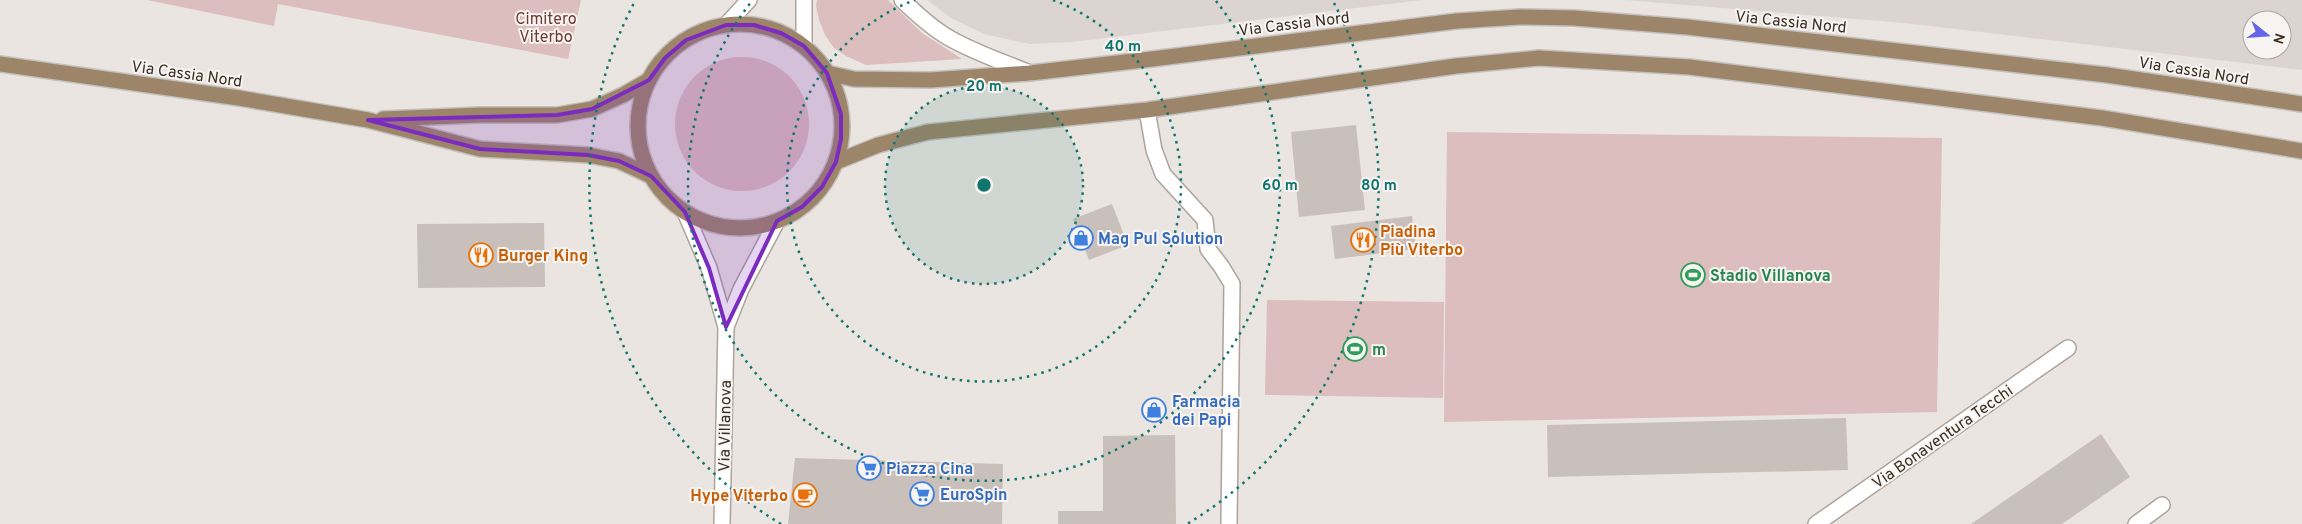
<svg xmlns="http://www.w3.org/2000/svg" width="2302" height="524" font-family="Overpass,sans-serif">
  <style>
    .built { fill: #dbd4d0; fill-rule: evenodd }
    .green { fill: #dbbebd }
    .building { fill: #c9c0bb }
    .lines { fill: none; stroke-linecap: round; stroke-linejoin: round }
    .minor-casing { stroke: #aca39d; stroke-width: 18 }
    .primary-casing { stroke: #c4c1bd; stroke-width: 18 }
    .minor { stroke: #fff; stroke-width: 15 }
    .primary { stroke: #9d856a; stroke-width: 15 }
    .marked { fill: #7b2cbf; fill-opacity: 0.2; stroke: #7b2cbf; stroke-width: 4; stroke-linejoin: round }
    .ring { fill: none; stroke: #0f766e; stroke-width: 2.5; stroke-dasharray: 2.5 5 }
    .labels { text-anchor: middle; stroke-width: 4; stroke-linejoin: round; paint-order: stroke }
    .park-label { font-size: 16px; fill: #6f3b31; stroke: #f8f4f2 }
    .street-label { font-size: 16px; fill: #3b2f23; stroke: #f8f4f2 }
    .food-label { font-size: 16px; font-weight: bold; fill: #c56008; stroke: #f8f4f2; text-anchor: start }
    .shop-label { font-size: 16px; font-weight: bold; fill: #366cbe; stroke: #f8f4f2; text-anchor: start }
    .leisure-label { font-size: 16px; font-weight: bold; fill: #27864d; stroke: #f8f4f2; text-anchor: start }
    .centre { fill: #0f766e; stroke: #f8f4f2; stroke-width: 2.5 }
    .ring-label { font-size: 15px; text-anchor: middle; font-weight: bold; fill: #0f766e; stroke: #f8f4f2; stroke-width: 4; stroke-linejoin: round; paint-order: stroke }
  </style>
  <rect width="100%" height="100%" fill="#ebe5e2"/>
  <g class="built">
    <path d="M927,0H1423L1072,42L1030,44L984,34L951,18Z"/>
    <path d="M1625,0H2302V70L1904,23ZM2252,20H2282V50H2252Z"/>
  </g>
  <g class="green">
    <path d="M147,0H581L568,59L278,4L274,26Z"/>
    <path d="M817,0H888L922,33L962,59L866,65L846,56L834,48L825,35L819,20L816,6Z"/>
    <circle cx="742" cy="124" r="67"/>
    <path d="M1447,132L1942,138L1937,412L1444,422Z"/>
    <path d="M1267,300L1444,302L1443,398L1265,395Z"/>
  </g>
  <g class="building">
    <path d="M1356,125L1365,210L1299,217L1291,132Z"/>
    <path d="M1112,204L1128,245L1089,260L1073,219Z"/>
    <path d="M1412,216L1416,249L1335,259L1331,226Z"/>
    <path d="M544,223L545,287L418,288L417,224Z"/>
    <path d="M1846,418L1848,470L1548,477L1547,425Z"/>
    <path d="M2101,434L2130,477L2062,524H1971Z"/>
    <path d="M1175,435L1176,524H1058V511H1103V436Z"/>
    <path d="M795,458L1003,464L1002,524H788Z"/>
  </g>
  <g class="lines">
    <g class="minor-casing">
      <g id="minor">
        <path d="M804,0V46"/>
        <path d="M902,0C917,14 933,29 951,39C976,53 1003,62 1030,73"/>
        <path d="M726,25L749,0"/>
        <path d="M1147,110L1154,150L1163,174L1205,220L1208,249L1221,266L1232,284L1229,524"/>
        <path d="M685,212L709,268L726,327L722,524"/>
        <path d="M726,327L741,289L777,221"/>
        <path d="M1816,524L2068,348"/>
        <path d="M2136,524L2162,505"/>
      </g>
    </g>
    <g class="primary-casing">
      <g id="primary">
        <circle cx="740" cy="126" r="102"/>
        <path d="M0,64L239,98L368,120L480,149L588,155L619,161L651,176"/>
        <path d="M827,73L854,79L931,80L1030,73L1152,59L1457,21L1520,17L1574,18L1687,27L2107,75L2302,104"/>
        <path d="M383,119L480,115H557L592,109L623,95L649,80"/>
        <path d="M836,162L878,145L928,132L1147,110L1456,66L1539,58L1689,67L2102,118L2302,151"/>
      </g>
    </g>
    <use href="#minor" class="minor"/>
    <use href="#primary" class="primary"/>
  </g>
  <path class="marked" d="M726,25H754L781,33L804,46L827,73L841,114V139L836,162L822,187L802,207L777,221L726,327L709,268L685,212L651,176L619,161L588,155L480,149L368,120L557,115L592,109L649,80L665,58L686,40Z"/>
  <circle cx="984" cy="185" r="99" fill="#0f766e" fill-opacity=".12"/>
  <g class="ring">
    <circle cx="984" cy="185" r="99"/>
    <path d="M1053 0A197 197 0 1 1 915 0"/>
    <path d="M1216 1A296 296 0 1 1 752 1"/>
    <path d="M781 524A395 395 0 0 1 634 3M1334 3A395 395 0 0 1 1187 524"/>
  </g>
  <defs>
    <g id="shop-ring" transform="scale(1.25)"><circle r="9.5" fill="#f8f4f2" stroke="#3f7fe0" stroke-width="1.5"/><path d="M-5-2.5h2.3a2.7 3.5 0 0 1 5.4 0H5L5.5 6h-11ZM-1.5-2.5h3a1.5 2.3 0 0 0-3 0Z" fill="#3f7fe0"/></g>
    <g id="restaurant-ring" transform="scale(1.25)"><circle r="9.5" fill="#f8f4f2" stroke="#e8710a" stroke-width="1.5"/><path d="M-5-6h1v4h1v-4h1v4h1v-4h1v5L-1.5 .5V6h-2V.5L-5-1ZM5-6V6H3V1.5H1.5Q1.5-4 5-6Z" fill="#e8710a"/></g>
    <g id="stadium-ring" transform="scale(1.25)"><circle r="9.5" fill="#f8f4f2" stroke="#2e9e5b" stroke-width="1.5"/><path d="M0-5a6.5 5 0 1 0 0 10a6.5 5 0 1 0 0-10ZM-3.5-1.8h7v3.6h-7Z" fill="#2e9e5b"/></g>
    <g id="supermarket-ring" transform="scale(1.25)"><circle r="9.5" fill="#f8f4f2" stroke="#3f7fe0" stroke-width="1.5"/><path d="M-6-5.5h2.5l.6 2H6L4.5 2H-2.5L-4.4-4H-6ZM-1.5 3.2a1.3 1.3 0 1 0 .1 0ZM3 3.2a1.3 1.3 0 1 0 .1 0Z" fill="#3f7fe0"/></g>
    <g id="cafe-ring" transform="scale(1.25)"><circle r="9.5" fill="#f8f4f2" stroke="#e8710a" stroke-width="1.5"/><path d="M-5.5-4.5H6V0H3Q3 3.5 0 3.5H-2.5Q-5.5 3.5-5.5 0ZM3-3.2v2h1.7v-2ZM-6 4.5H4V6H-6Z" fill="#e8710a"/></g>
  </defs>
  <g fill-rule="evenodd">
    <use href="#shop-ring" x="1081" y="238"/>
    <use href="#restaurant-ring" x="1363" y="240"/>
    <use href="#restaurant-ring" x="481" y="255"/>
    <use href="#stadium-ring" x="1693" y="275"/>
    <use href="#stadium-ring" x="1355" y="349"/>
    <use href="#shop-ring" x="1154" y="410"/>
    <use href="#supermarket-ring" x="869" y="468"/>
    <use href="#supermarket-ring" x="922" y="494"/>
    <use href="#cafe-ring" x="805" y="495"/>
  </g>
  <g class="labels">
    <g class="park-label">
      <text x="546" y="24">Cimitero<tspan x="546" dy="18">Viterbo</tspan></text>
    </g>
    <g class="street-label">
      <text transform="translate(1791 21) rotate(6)" y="6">Via Cassia Nord</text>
      <text transform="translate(1294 23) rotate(-7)" y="6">Via Cassia Nord</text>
      <text transform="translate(2194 70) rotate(9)" y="6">Via Cassia Nord</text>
      <text transform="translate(187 73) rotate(8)" y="6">Via Cassia Nord</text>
      <text transform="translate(724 426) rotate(-89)" y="6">Via Villanova</text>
      <text transform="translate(1942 436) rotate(-35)" y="6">Via Bonaventura Tecchi</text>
    </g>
    <g class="food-label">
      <text x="1380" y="237">Piadina<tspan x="1380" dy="18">Più Viterbo</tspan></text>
      <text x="498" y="261">Burger King</text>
      <text x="788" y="501" text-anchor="end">Hype Viterbo</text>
    </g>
    <g class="shop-label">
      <text x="1098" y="244">Mag Pul Solution</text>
      <text x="1172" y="407">Farmacia<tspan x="1172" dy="18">dei Papi</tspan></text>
      <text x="886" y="474">Piazza Cina</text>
      <text x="940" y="500">EuroSpin</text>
    </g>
    <g class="leisure-label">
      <text x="1710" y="281">Stadio Villanova</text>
      <text x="1372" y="355">m</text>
    </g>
  </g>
  <circle cx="984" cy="185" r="8" class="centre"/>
  <g class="ring-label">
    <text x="1123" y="51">40 m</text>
    <text x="984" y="91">20 m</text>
    <text x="1280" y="190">60 m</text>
    <text x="1379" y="190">80 m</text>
  </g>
  <g transform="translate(2267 35) rotate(107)"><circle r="24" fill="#f8f4f2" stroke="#aca59f"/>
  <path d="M0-4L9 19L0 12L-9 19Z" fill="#6664e8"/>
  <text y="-8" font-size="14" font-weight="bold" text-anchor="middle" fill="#3b2f23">N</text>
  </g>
</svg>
